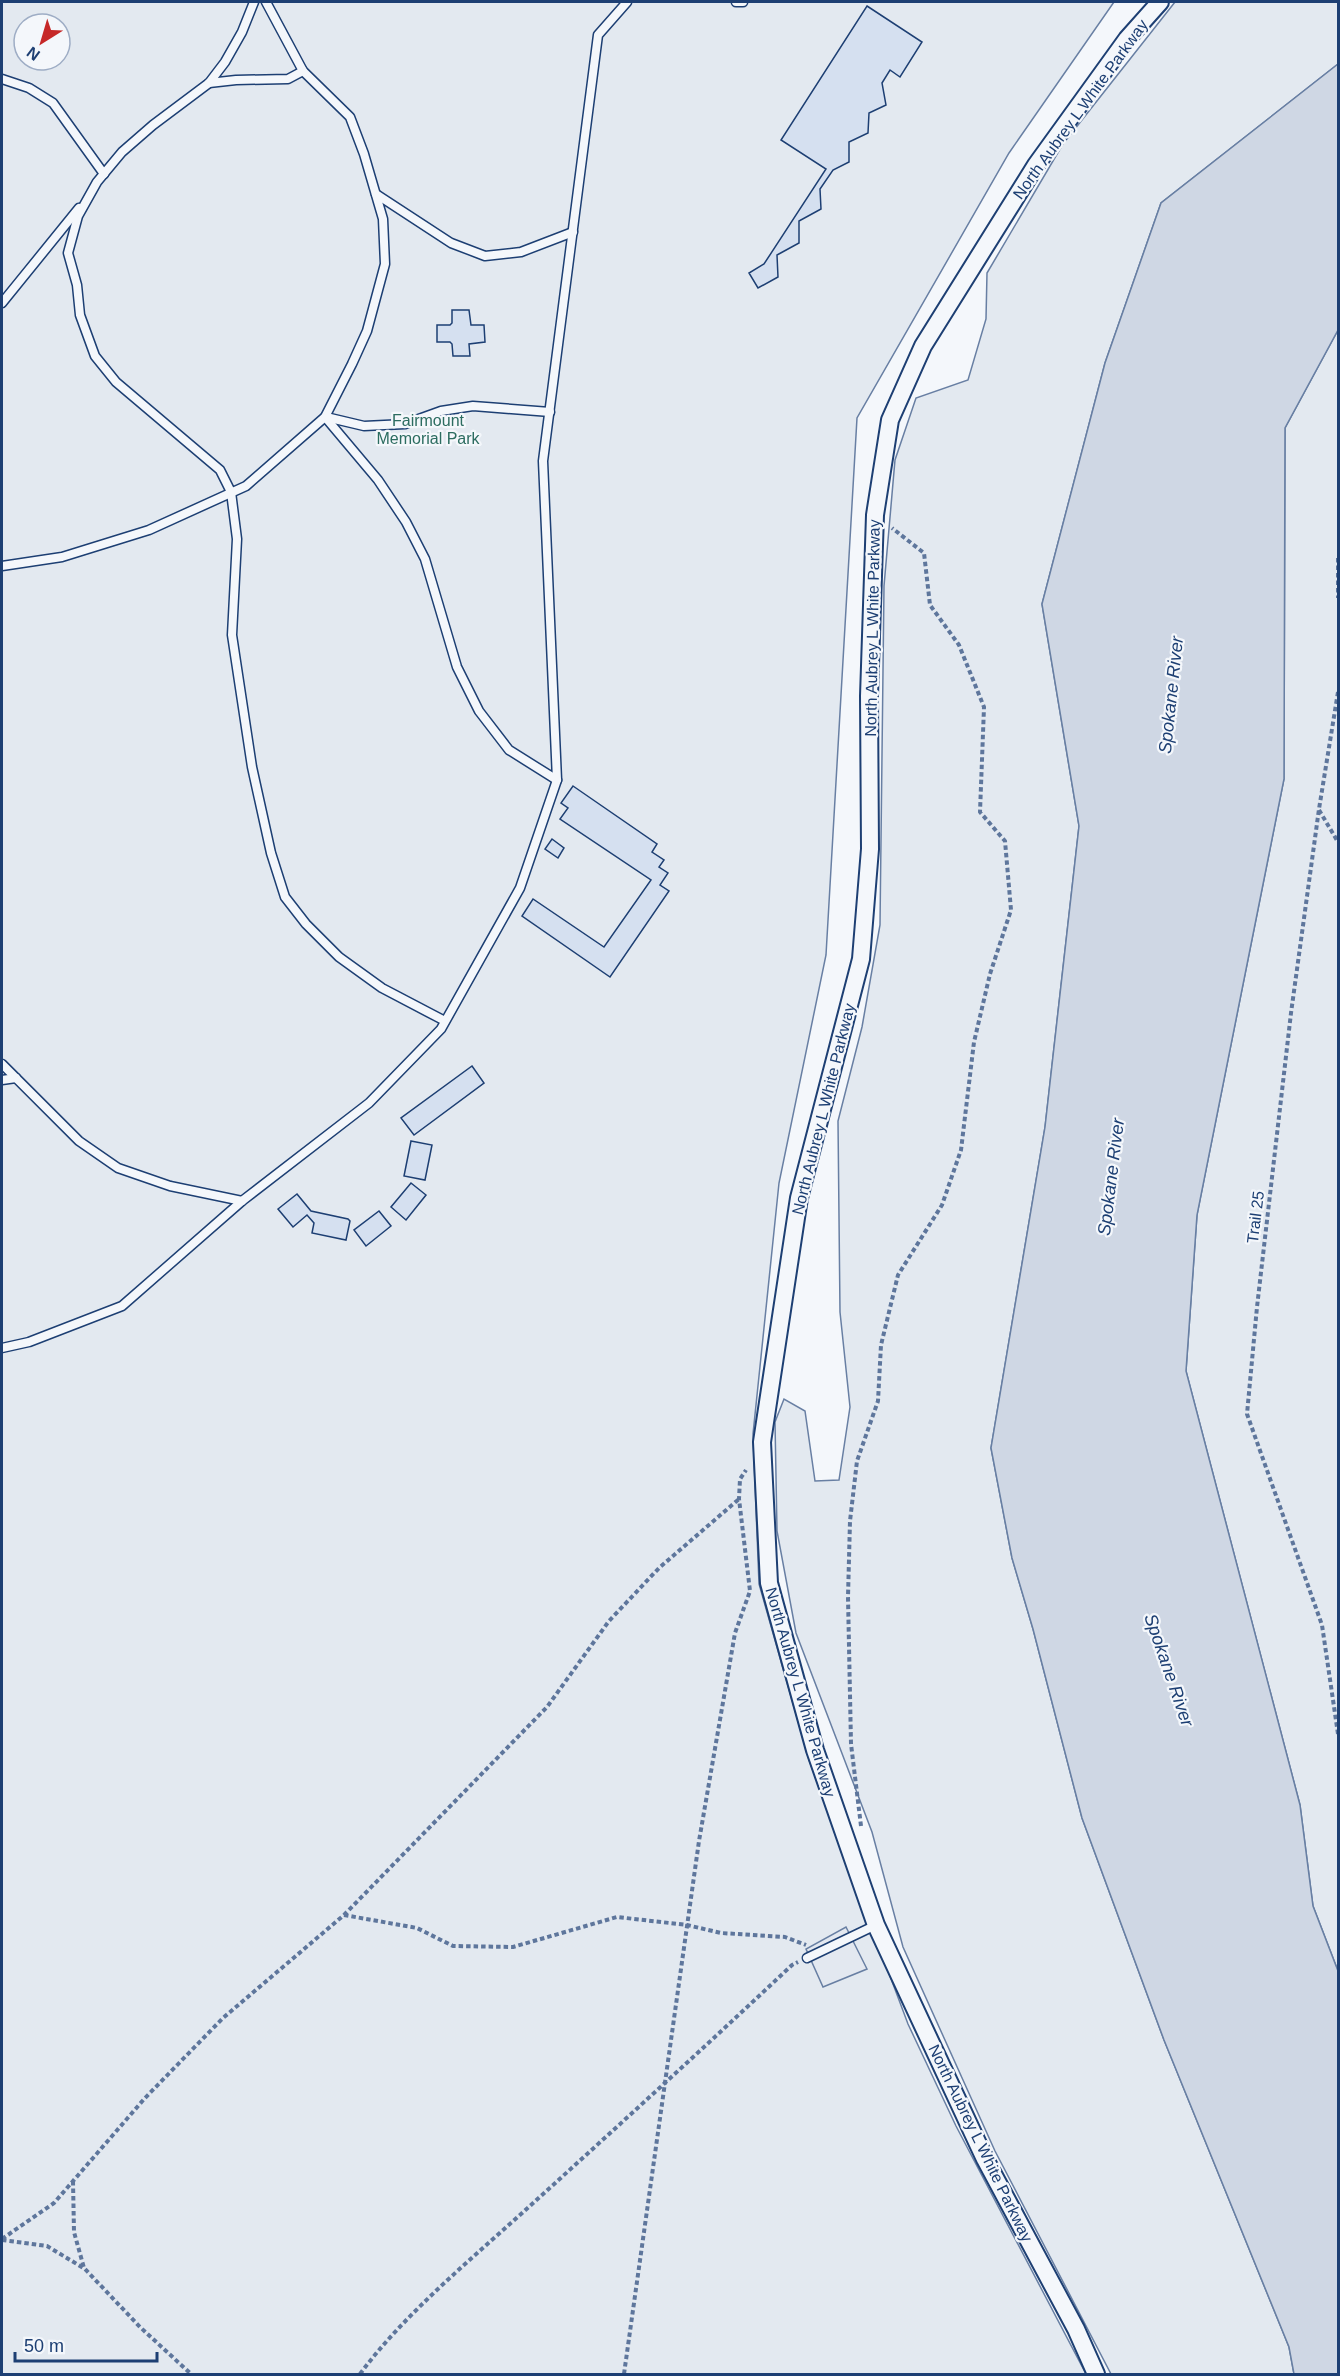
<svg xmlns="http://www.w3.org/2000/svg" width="1340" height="2376" font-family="Arial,sans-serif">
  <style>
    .green { fill: #e3e9f0; stroke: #687fa3; stroke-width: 1.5; fill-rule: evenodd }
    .parking { fill: #e3e8f0; stroke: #687fa3; stroke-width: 1.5 }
    .water { fill: #cfd7e4; stroke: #687fa3; stroke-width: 1.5 }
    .building { fill: #d5e0f0; stroke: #1d3f73; stroke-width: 1.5 }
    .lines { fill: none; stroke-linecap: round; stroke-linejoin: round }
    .service-casing { stroke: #1d3f73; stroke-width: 11 }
    .minor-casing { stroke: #1d3f73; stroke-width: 20 }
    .path { stroke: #5e769c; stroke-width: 4; stroke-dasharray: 4.5 3; stroke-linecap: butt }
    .service { stroke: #f4f7fb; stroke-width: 8 }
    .minor { stroke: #f4f7fb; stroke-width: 16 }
    .labels { text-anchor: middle; stroke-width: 4.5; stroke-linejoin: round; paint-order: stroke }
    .street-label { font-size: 16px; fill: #1d3f73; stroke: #f4f7fb }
    .park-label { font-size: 16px; fill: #2c6c60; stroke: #f4f7fb }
    .water-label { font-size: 18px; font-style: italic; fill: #1d3f73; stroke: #f4f7fb }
  </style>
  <rect width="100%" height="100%" fill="#f4f7fb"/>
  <g class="green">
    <path d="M2,2H1114L1009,153L857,418L826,955L779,1183L753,1434L759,1584L809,1760L908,2024L956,2126L1086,2374H2ZM24,24H60V60H24Z"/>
    <path d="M1175,2H1338V64L1161,203L1105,363L1042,604L1079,826L1045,1127L991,1448L1012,1558L1033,1629L1082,1818L1164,2040L1289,2347L1294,2374H1111L995,2151L903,1947L872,1832L796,1633L777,1531L775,1422L784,1399L805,1411L815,1481L839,1480L850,1407L840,1312L838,1121L862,1027L880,925L884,586L895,460L916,398L968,380L986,319L987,273L1063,144Z"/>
    <path d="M1338,330V1971L1313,1906L1300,1805L1186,1371L1197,1215L1284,779L1285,428Z"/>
  </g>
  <path class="parking" d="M846,1927L867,1969L823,1987L806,1949Z"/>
  <path class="water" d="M1338,64V330L1285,428L1284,779L1197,1215L1186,1371L1300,1805L1313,1906L1338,1971V2374H1294L1289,2347L1164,2040L1082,1818L1033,1629L1012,1558L991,1448L1045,1127L1079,826L1042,604L1105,363L1161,203Z"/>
  <g class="building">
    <path d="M867,6L922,42L900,77L890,70L882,83L886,105L869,113L868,133L849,142V162L833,170L820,189L821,209L799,221V243L777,255L778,277L758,288L749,273L764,264L826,169L781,140Z"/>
    <path d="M452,310H469L471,325H484L485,342L469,344L470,356H453L452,344L450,342H437V325H450L452,323Z"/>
    <path d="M573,786L657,844L652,852L664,860L659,867L668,873L660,885L669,891L610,977L522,916L533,899L604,947L651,880L560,819L568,808L561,803Z"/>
    <path d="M552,839L564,848L558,858L545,849Z"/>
    <path d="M472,1066L484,1083L414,1135L401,1118Z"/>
    <path d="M411,1141L432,1145L425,1180L404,1176Z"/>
    <path d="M411,1183L426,1195L406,1220L391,1207Z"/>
    <path d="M297,1194L311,1211L348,1219L350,1221L346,1240L312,1233L314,1223L307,1215L293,1227L278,1209Z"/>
    <path d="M379,1211L391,1226L366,1246L354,1230Z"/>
  </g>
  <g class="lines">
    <g class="service-casing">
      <g id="service">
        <path d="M254,2L242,32L225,62L209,83L153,125L122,152L97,182L78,216L68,253L77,285L80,315L95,356L116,382L220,470L231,492L237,539L232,635L252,767L271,853L285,897L306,924L339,957L382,988L445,1021"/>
        <path d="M736,2H743"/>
        <path d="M2,79L29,88L53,103L104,174"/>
        <path d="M209,83L236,80L288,79L303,71"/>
        <path d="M376,194L451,243L485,256L521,252L573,232"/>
        <path d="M2,303L79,208"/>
        <path d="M325,417L378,480L406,522L425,559L457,667L479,711L509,750L557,780"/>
        <path d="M326,417L364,426L405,424L441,411L473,406L550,412"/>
        <path d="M2,566L62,557L149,530L246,486L325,417L352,364L367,331L385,264L383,219L364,154L350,117L303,71L266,2"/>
        <path d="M2,1064L79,1141L118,1168L170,1186L242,1201"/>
        <path d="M2,1080L16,1078"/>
        <path d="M2,1348L29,1342L122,1306L242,1201L369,1103L441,1029L520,888L557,780L543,461L598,35L627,2"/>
        <path d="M807,1958L876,1925"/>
      </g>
    </g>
    <g class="minor-casing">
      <path id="minor" d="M1096,2374L1076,2329L985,2159L876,1925L815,1750L769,1583L762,1442L799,1198L861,959L870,849L869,696L875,515L890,420L923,346L1036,165L1127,39L1160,2"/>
    </g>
    <g class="path">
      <path d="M1338,558V598"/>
      <path d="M1338,692L1319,809L1291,1013L1257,1307L1247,1414L1322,1625L1338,1734"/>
      <path d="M1319,810L1338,842"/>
      <path d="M861,1826L851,1744L848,1597L850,1521L857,1461L878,1401L881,1345L898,1275L942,1205L961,1150L974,1042L990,974L1011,910L1005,841L980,812L984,707L959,645L930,605L924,553L892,528"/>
      <path d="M344,1915L417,1928L453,1946L513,1947L617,1917L687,1925L721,1933L785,1937L806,1945"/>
      <path d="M73,2181L74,2232L84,2268"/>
      <path d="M2,2239L54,2203L145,2098L223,2018L344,1915L547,1707L609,1621L659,1568L739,1499"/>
      <path d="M2,2240L47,2246L85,2269L140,2327L191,2374"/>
      <path d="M360,2374C405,2313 474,2257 531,2205C618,2126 706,2046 792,1965L798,1962"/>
      <path d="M624,2374L699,1841L735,1633L750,1591L739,1499L740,1479L746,1470"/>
    </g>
    <use href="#service" class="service"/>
    <use href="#minor" class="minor"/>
  </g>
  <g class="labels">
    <g class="street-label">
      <text transform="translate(1080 109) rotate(-54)" y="6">North Aubrey L White Parkway</text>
      <text transform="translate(872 628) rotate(-89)" y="6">North Aubrey L White Parkway</text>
      <text transform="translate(823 1109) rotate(-76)" y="6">North Aubrey L White Parkway</text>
      <text transform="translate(1255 1217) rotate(-83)" y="6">Trail 25</text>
      <text transform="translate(801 1692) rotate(74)" y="6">North Aubrey L White Parkway</text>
      <text transform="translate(981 2143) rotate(64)" y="6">North Aubrey L White Parkway</text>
    </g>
    <g class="park-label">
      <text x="428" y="426">Fairmount<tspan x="428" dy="18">Memorial Park</tspan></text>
    </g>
    <g class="water-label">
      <text transform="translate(1171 695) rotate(-84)" y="6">Spokane River</text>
      <text transform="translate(1111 1177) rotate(-83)" y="6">Spokane River</text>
      <text transform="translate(1169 1670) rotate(71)" y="6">Spokane River</text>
    </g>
  </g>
  <rect width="1340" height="2376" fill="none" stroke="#1d3f73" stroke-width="6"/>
  <g transform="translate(42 42) rotate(217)"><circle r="28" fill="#f4f7fb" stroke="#9eadc5" stroke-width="1.5"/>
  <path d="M0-4.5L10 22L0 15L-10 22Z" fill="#c62828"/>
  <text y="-9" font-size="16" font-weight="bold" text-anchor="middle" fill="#1d3f73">N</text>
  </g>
  <path d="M15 2352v9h142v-9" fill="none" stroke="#1d3f73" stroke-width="3"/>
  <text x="24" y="2352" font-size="18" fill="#1d3f73" stroke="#f4f7fb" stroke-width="4.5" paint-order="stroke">50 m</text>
</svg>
